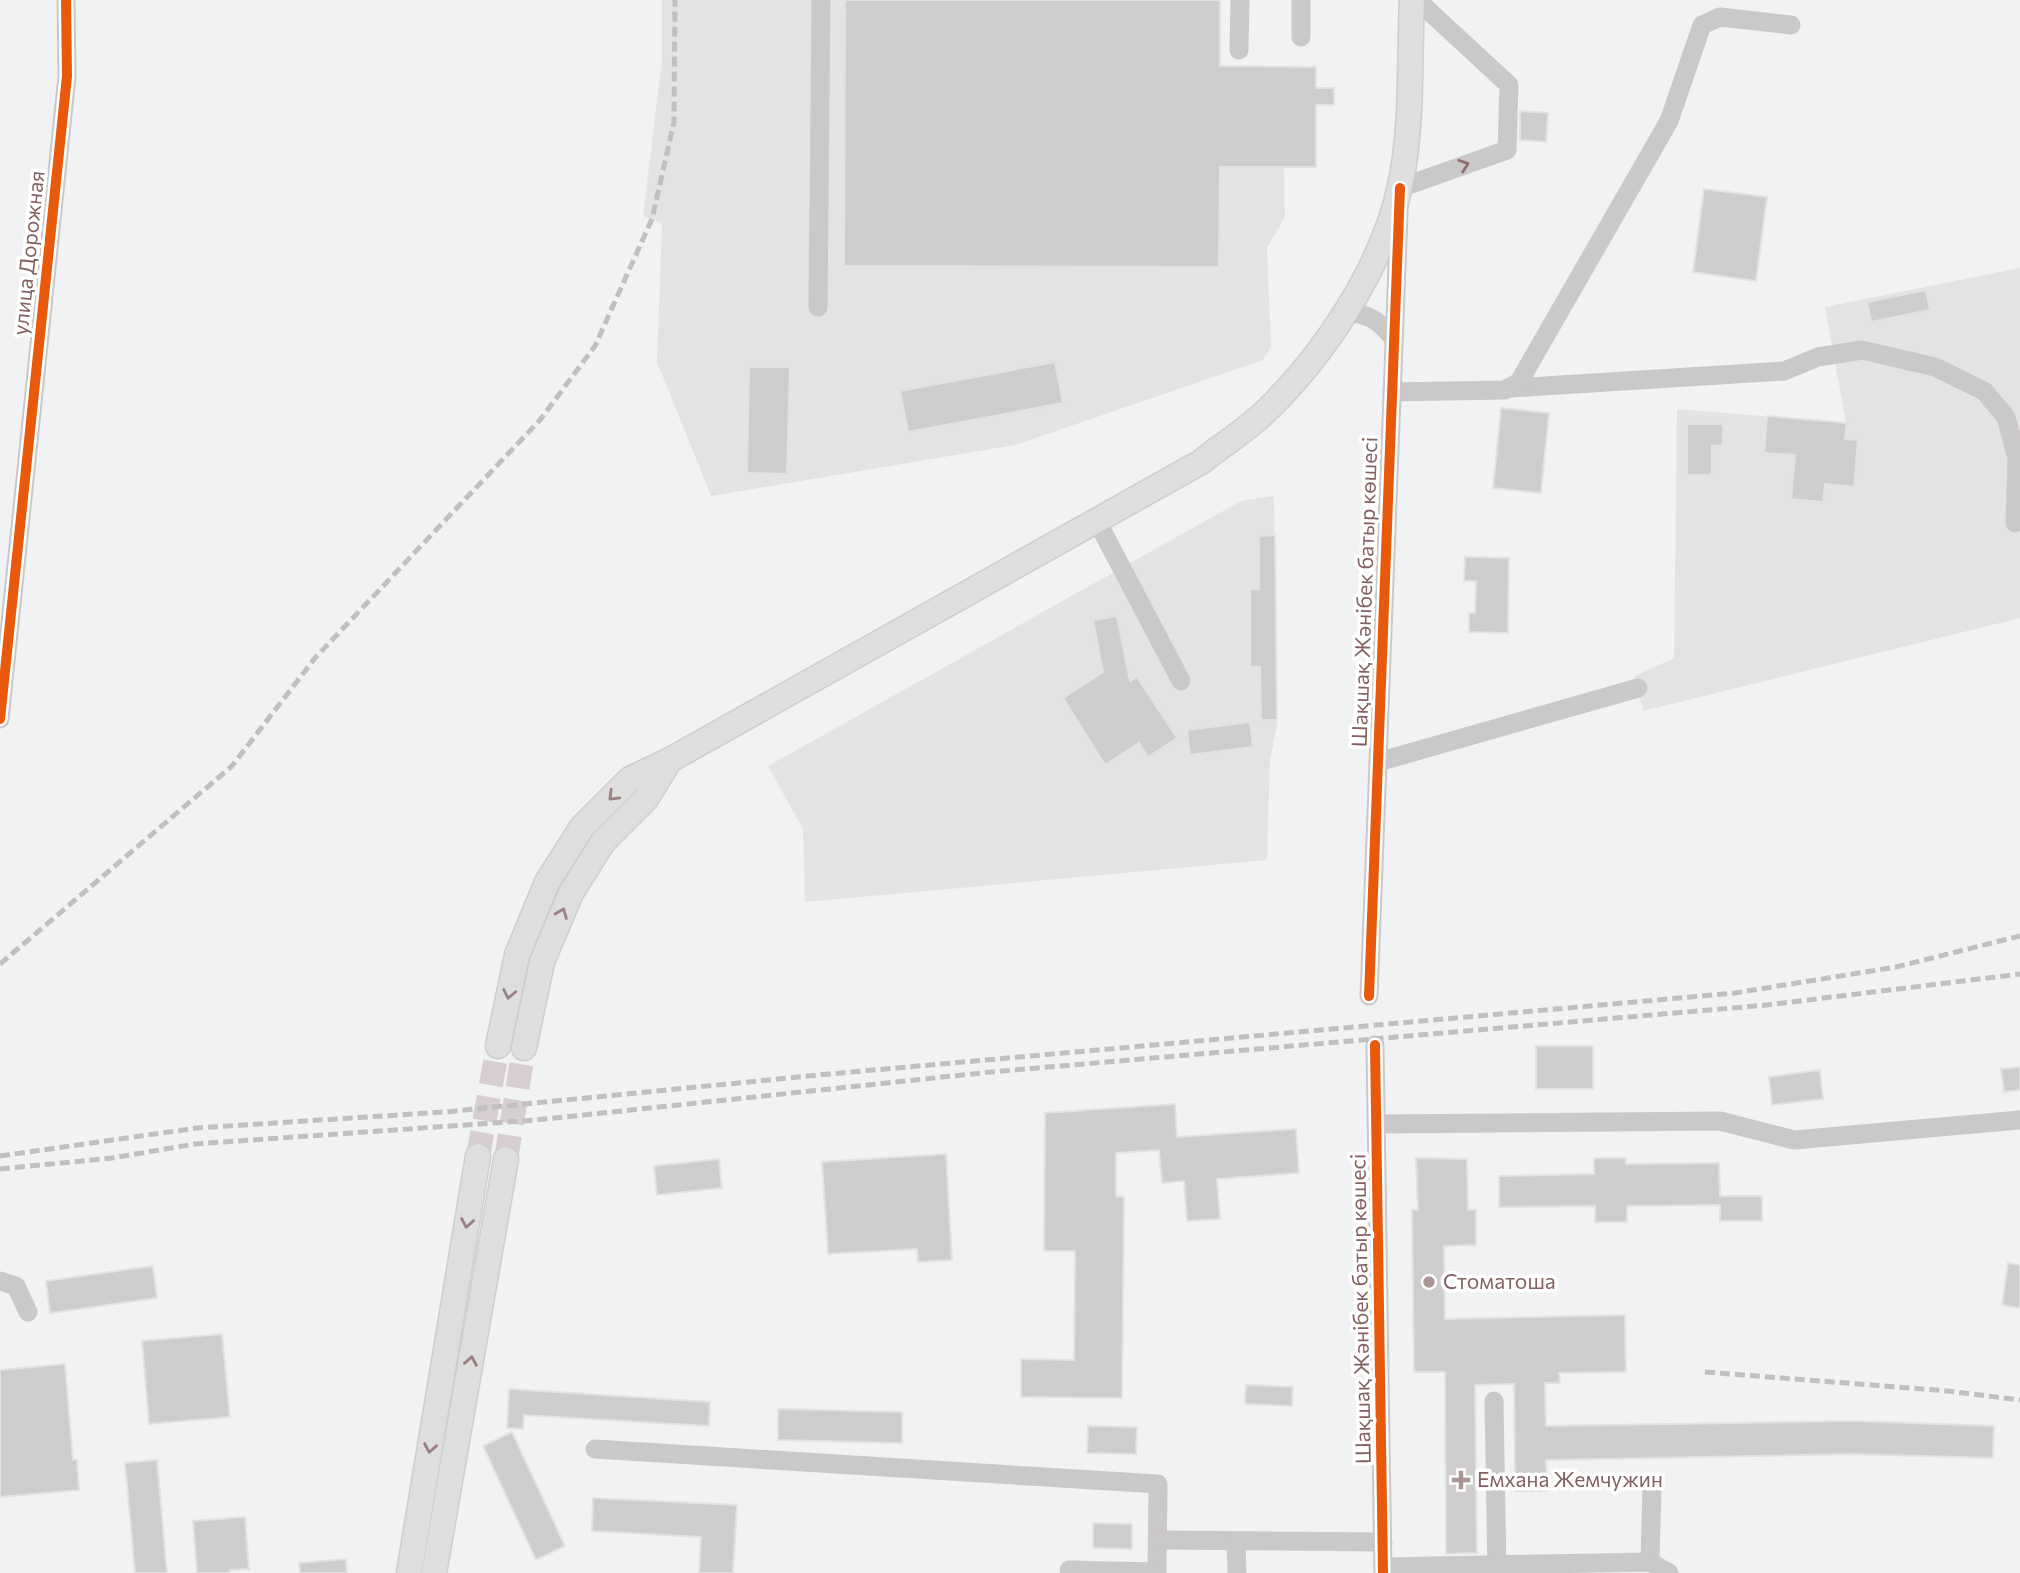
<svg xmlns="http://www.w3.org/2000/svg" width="2020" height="1573" font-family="Commissioner,sans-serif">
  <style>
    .built { fill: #e4e2e4 }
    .building { fill: #ceccce; stroke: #e1e2e3; stroke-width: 2 }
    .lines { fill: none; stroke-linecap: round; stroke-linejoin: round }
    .major-tunnel { stroke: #d6ced0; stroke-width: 24; stroke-dasharray: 24 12; stroke-linecap: butt }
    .major-casing { stroke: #cfcecf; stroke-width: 27 }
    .minor { stroke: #cbc8c9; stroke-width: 19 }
    .major { stroke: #dedede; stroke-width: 24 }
    .rail { stroke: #c1bfbf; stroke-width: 5; stroke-dasharray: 10 5; stroke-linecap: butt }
    .cycleway-casing { stroke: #fff; stroke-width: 15 }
    .cycleway { stroke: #e8590c; stroke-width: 10 }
    .oneway { stroke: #8e7071 }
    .oneway2 { stroke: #9a8081 }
    .poi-dot { fill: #aa9495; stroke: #fff; stroke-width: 2.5 }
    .labels { text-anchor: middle; stroke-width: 7; stroke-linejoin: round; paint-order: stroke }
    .street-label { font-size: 21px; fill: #836162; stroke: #fff }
    .poi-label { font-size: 21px; fill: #836162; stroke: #fff; text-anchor: start }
  </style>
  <rect width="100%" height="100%" fill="#f1f2f4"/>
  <g class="built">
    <path d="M662,0H1220V66L1316,67V88H1334V105H1316V167H1284L1285,217L1267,248L1271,347L1263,360L1015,445L711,496L657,362L662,223L643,216L662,60Z"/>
    <path d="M2020,268V618L1643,711L1635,676L1674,658L1677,409L1846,423L1825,307Z"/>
    <path d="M1274,496L1277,725L1270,760L1267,860L805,902L803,829L768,766L1241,501Z"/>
  </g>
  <g class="building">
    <path d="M845,0H1220V66L1316,67V88H1334V105H1316V167H1220L1219,267L844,266Z"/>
    <path d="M1520,111L1548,113L1546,142L1520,140Z"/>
    <path d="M1704,189L1767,197L1756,281L1693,272Z"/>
    <path d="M1926,290L1930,310L1871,322L1867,302Z"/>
    <path d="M1055,362L1063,403L908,432L900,391Z"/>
    <path d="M749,367H790L787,474L747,473Z"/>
    <path d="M1501,408L1549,413L1541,493L1493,488Z"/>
    <path d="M1767,416L1847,423L1845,439L1858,440L1854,487L1825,484L1823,502L1791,499L1795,455L1764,453Z"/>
    <path d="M1687,424H1723V445L1712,446V475H1687Z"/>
    <path d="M1275,535L1277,720H1261L1260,667H1250V589H1259V536Z"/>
    <path d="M1465,557L1509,558L1508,633L1469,632V613H1475L1476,581H1464Z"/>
    <path d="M1117,616L1130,681L1137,677L1177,738L1148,757L1139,743L1105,765L1063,698L1103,672L1093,620Z"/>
    <path d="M1250,722L1253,747L1190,755L1187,730Z"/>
    <rect x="1536" y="1046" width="57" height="43"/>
    <path d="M2020,1067V1090L2004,1092L2001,1069Z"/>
    <path d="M1820,1070L1823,1099L1772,1105L1769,1077Z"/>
    <path d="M1175,1104L1177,1137L1296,1129L1299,1173L1217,1179L1220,1219L1187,1221L1184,1181L1162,1183L1159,1150L1116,1153V1196L1124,1197L1122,1398L1021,1397V1359L1074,1360L1075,1251H1044L1045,1113Z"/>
    <path d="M946,1154L952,1260L918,1262L917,1249L828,1254L822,1162Z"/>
    <path d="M1416,1158L1467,1159L1468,1210H1476V1245L1444,1246L1445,1319L1625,1315L1626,1372L1559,1373L1560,1383H1545L1546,1426L1852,1421L1994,1426L1993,1458L1853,1454L1546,1460L1547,1491H1515L1514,1384L1475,1385L1477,1553L1446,1554L1445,1372H1414L1412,1210H1418Z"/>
    <path d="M1594,1158H1626V1164L1719,1163L1720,1196H1762V1221H1720V1205L1627,1206V1222H1595V1206L1499,1207V1176L1594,1174Z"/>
    <path d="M719,1159L722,1188L657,1195L654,1166Z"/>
    <path d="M2008,1263L2020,1265V1308L2002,1305Z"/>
    <path d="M153,1266L157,1298L50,1313L46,1281Z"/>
    <path d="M222,1334L230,1417L149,1424L142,1341Z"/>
    <path d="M65,1364L73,1460H77L79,1490L0,1497V1370Z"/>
    <path d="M1246,1385L1293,1387L1292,1406L1245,1404Z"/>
    <path d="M509,1389L710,1402L709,1426L524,1415L523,1429L507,1428Z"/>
    <path d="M778,1409L902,1412V1443L778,1440Z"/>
    <path d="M1088,1426L1137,1427L1136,1454L1087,1453Z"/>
    <path d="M512,1432L565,1546L536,1560L483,1446Z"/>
    <path d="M157,1460L167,1573H135L125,1463Z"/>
    <path d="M593,1498L737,1505L733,1573H699L701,1537L592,1531Z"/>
    <path d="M245,1517L249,1569L230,1570V1573H197L193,1521Z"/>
    <path d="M1093,1523L1132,1524V1549L1093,1548Z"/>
    <path d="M346,1559L347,1573H300L299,1563Z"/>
  </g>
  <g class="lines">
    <g class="major-tunnel">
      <path d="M478,1156L498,1046"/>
      <path d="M506,1159L524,1048"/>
    </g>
    <g class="major-casing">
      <g id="major">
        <path d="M498,1046L517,955L547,882L582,827L630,779L670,760L1201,462C1222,445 1245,431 1264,413C1323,357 1383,267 1400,186C1413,126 1409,61 1412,0"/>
        <path d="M524,1048L542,962L571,893L603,842L646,799L670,760"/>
        <path d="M409,1573L478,1156"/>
        <path d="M434,1573L506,1159"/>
      </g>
    </g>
    <g class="minor">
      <path d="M1301,37V0"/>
      <path d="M1239,50L1240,0"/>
      <path d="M818,307L821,0"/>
      <path d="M1344,313C1368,312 1379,321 1394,339"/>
      <path d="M1511,388L1784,371L1818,357L1862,350L1935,367L1984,391L2006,417L2017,458L2015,523"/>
      <path d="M1392,392L1505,390L1519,382L1669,121L1702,25L1720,17L1791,25"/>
      <path d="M1097,521L1181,681"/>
      <path d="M0,719L67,76L66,0"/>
      <path d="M1378,762L1638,688"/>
      <path d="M1369,996L1400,188L1507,150L1509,85L1417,0"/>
      <path d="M1375,1045L1383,1573"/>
      <path d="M1378,1124L1720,1121L1794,1140L2020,1120"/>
      <path d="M0,1281L16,1286L28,1312"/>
      <path d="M1494,1401L1497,1573"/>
      <path d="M595,1449L1158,1484L1157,1573"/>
      <path d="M1158,1540L1383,1542"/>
      <path d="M1236,1541L1237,1573"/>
      <path d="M1650,1562L1652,1486"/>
      <path d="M1383,1567L1650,1562L1669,1573"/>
      <path d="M1069,1570L1157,1572"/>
    </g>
    <use href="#major" class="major"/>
    <g class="rail">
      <path d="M0,964L232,766L315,658L540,420L595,346L652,219L674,122L675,0"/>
      <path d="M0,1156L197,1128L444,1112L829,1074L1735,993L1896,967L2020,936"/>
      <path d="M0,1169L112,1158L195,1144L536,1120L991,1072L1767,1005L2020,974"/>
      <path d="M1705,1372L1948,1391L2020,1400"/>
    </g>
    <g class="cycleway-casing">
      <g id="cycleway">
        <path d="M0,719L67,76L66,0"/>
        <path d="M1369,996L1400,188"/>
        <path d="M1375,1045L1383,1573"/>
      </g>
    </g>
    <use href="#cycleway" class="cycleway"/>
  </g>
  <defs><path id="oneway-chevron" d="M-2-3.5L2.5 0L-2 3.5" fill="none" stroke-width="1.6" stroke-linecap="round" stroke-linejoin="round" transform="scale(1.75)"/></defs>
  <use class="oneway" href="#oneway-chevron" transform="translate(1464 165) rotate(-19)"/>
  <g class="oneway2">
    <use href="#oneway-chevron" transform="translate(613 796) rotate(135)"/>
    <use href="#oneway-chevron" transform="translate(562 913) rotate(-68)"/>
    <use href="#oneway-chevron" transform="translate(509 994) rotate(101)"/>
    <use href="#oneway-chevron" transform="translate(467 1223) rotate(100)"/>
    <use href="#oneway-chevron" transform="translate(471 1361) rotate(-80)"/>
    <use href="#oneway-chevron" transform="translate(430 1448) rotate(100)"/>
  </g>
  <g class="poi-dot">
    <circle cx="1429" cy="1282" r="7"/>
    <path d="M1457.5 1469.5h7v7h7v7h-7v7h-7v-7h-7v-7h7z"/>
  </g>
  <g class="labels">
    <g class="street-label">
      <text transform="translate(29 253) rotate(-84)" y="7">улица Дорожная</text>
      <text transform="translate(1365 592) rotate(-88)" y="7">Шақшақ Жәнібек батыр көшесі</text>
      <text transform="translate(1361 1309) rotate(-91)" y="7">Шақшақ Жәнібек батыр көшесі</text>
    </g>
    <g class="poi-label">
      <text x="1443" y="1289">Стоматоша</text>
      <text x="1477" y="1487">Емхана Жемчужин</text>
    </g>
  </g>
</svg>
